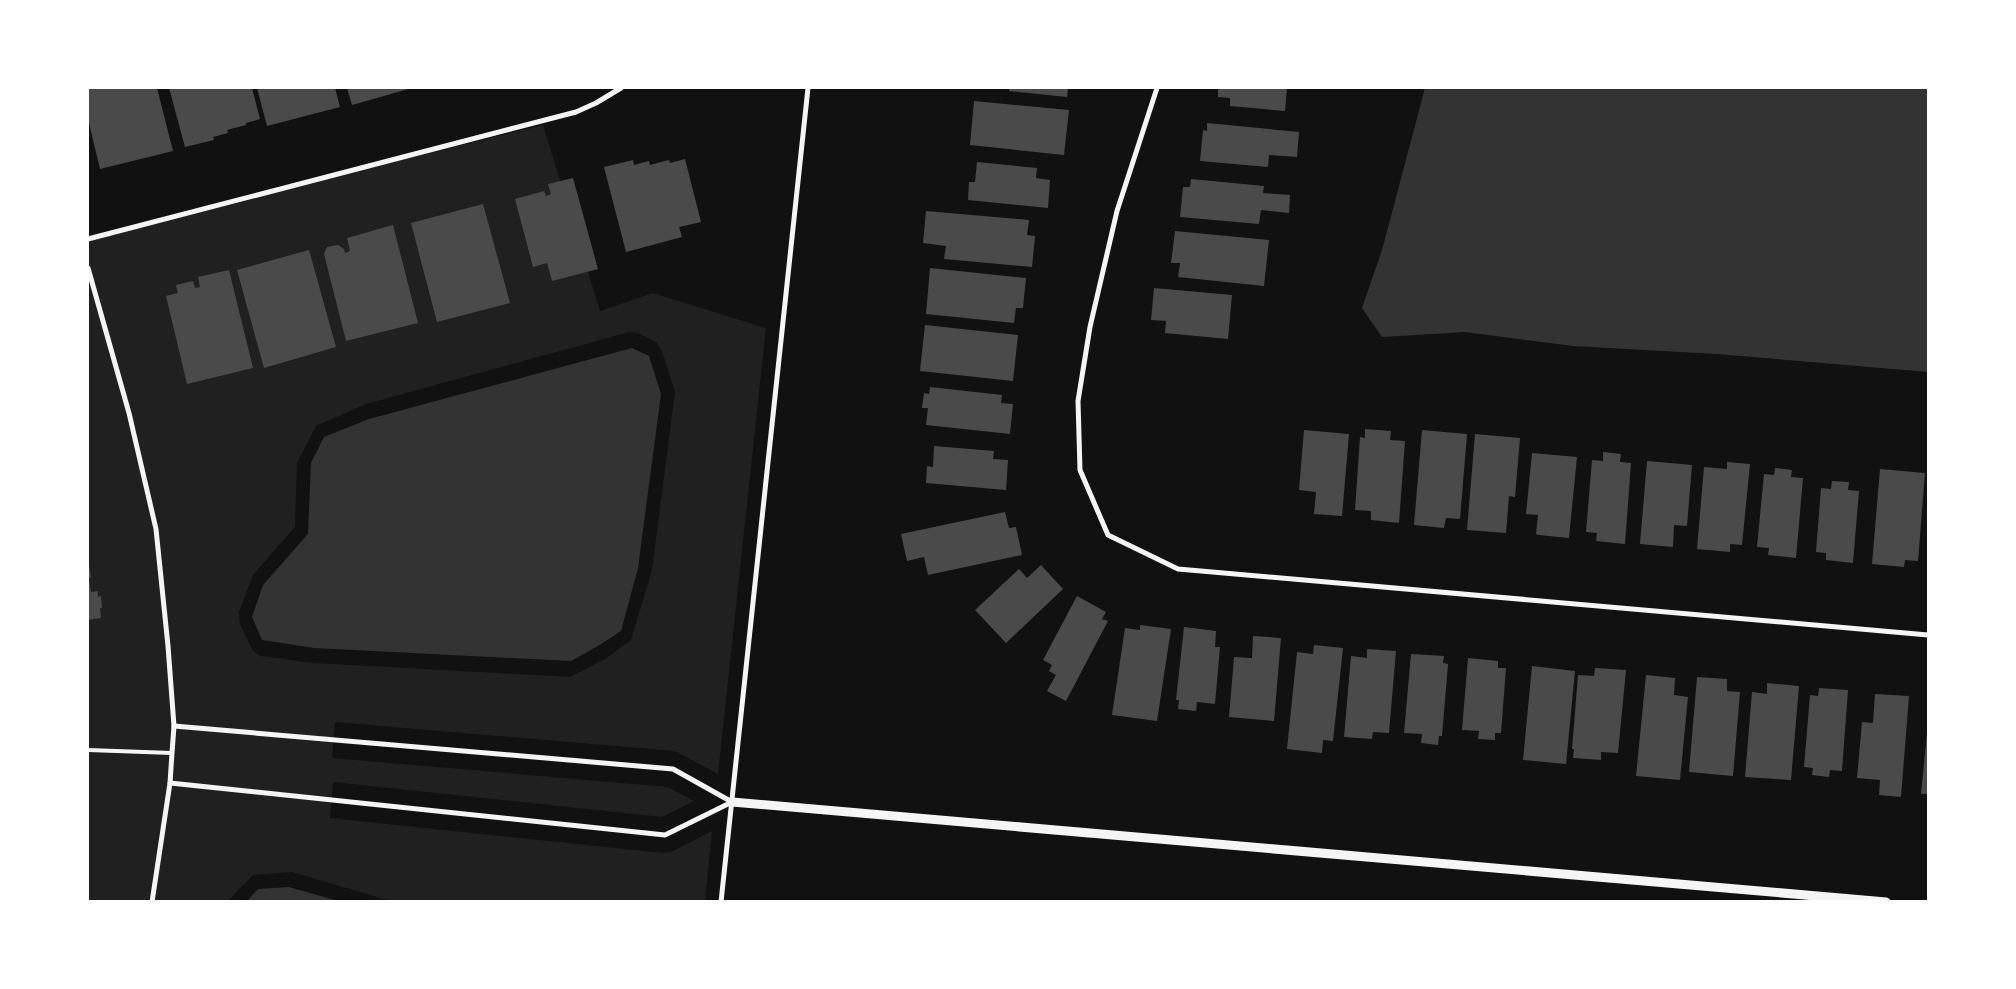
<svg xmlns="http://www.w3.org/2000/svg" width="2016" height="989" font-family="Montserrat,sans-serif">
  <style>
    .green { fill: #202020; fill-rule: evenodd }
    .water { fill: #333 }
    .building { fill: #4a4a4a }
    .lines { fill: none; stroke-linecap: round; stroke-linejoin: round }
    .service { stroke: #f5f5f5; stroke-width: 4 }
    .minor { stroke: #f5f5f5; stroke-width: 5 }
    .tertiary { stroke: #f5f5f5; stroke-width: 9 }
  </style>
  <rect width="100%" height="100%" fill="#111"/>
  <path class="green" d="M543,125L600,311L653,293L766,328L718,774L675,751L335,722L332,758L668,787L694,801L662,817L333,782L330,818L663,853L671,852L712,831L705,901H391L292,872L253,875L228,901L88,902V240L275,191ZM629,332L638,333L656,342L662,351L675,392L652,570L631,640L605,659L570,677L313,663L261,656L253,651L240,624L239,612L253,575L295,527L297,463L316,426L366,404Z"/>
  <g class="water">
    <path d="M1425,88H1928V372L1717,354L1573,346L1465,332L1382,337L1362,308L1382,250Z"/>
    <path d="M632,348L649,356L661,394L638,568L621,631L598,646L571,661L314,648L262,640L252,617L263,585L308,534L311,463L324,437L369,419Z"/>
    <path d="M289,887L338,901H247L258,889Z"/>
  </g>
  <g class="building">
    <path d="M88,88H157L173,151L100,169L88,119Z"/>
    <path d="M169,88H252L260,119L246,123V125L227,130L228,133L213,137L214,140L185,147Z"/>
    <path d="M257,88H335L340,107L267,126Z"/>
    <path d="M347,88H412L352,105Z"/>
    <path d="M1009,88H1068L1067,97L1009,91Z"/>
    <path d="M1218,88H1287L1285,111L1230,106V98L1218,97Z"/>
    <path d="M974,101L1069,110L1064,155L970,145Z"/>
    <path d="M1207,123L1299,132L1297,157L1269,155L1268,167L1200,161L1203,130L1207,131Z"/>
    <path d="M685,159L701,222L679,227L682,237L626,252L604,167L633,160L634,165L649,161L650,165L669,160L670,163Z"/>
    <path d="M977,162L1037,168L1036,178L1050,180L1048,208L968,200L969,182H975Z"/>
    <path d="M573,178L598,269L552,281L547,263L533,267L515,199L544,191L546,196L551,194L548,184Z"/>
    <path d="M1191,179L1264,186L1263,193L1290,195L1289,213L1261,210L1259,224L1180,217L1183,187H1190Z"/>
    <path d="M483,204L510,303L437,322L411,223Z"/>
    <path d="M926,211L1029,220L1027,235L1035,236L1032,267L944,259L946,246L923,243Z"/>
    <path d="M393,225L418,323L346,341L324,254L327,247L338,245L344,249L345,253L350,251L347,238Z"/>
    <path d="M1175,231L1269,240L1264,286L1178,277L1180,263H1171Z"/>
    <path d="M309,250L336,347L264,368L237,270Z"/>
    <path d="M930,268L1026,278L1023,308H1016L1014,323L926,314Z"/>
    <path d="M229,270L253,368L187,384L166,296L178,293L176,285L193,281L195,288L200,287L198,277Z"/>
    <path d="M1154,288L1232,295L1228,339L1165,333L1166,321L1151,320Z"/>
    <path d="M925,325L1018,335L1013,381L920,371Z"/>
    <path d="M930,387L1002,395L1001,403L1013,404L1010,434L926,425L928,408H922L924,393L929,394Z"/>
    <path d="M1365,429L1391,431L1390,440L1405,441L1399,523L1371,520V511L1355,510L1360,437L1365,438Z"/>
    <path d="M1304,430L1349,434L1342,516L1314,514L1316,492L1299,490Z"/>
    <path d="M1422,430L1467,434L1460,519L1446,518L1444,528L1414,525Z"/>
    <path d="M1475,434L1520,438L1515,497L1509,496L1506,533L1467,530Z"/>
    <path d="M934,446L994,451L993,459L1008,460L1006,490L926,483L927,466L933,467Z"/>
    <path d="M1603,452L1621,454L1620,462L1631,463L1625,544L1596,541L1597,533L1586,532L1592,460L1603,461Z"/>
    <path d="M1532,453L1577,457L1569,538L1539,535L1536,534L1538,515L1526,514Z"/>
    <path d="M1647,461L1692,465L1687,526L1674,525L1673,547L1640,544Z"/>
    <path d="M1727,462L1750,464L1742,545L1730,544V552L1697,549L1704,467L1727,469Z"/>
    <path d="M1775,468L1792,470L1791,477L1803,478L1796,558L1768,555L1769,548L1757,547L1764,474L1774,475Z"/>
    <path d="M1880,469L1925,473L1918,561L1905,560L1904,567L1872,564Z"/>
    <path d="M1832,481L1849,482L1848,490L1859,491L1853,563L1826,560V553L1816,552L1821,488L1831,489Z"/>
    <path d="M1005,512L1009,528L1016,527L1022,555L928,575L924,557L907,561L901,534Z"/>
    <path d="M88,560L91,577L89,578L91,592L98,591V597L101,596L102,608H100L101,618L88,620Z"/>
    <path d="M1041,565L1063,589L1006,643L975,610L1019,569L1027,578Z"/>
    <path d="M1077,596L1106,612L1102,619L1108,621L1066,701L1047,691L1056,675L1049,671L1052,665L1043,660Z"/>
    <path d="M1140,625L1171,629L1157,721L1112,715L1125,628L1140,630Z"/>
    <path d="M1184,627L1216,631L1215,647H1220L1215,704L1197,702L1196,711L1178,709L1179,700H1176Z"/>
    <path d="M1253,636L1281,638L1274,721L1229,717L1234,657L1252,658Z"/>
    <path d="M1314,645L1343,648L1333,741L1323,740L1322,753L1287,749L1297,652L1313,654Z"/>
    <path d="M1367,649L1396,651L1389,733L1373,732L1372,739L1344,737L1351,656L1367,658Z"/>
    <path d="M1411,654L1444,656L1443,663L1448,664L1442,736H1439L1438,745L1421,743L1422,734L1404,733Z"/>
    <path d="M1468,658L1498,661V668H1506L1501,733H1495V740L1478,739L1479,731L1462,730Z"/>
    <path d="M1532,666L1575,671L1566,764L1523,760Z"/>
    <path d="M1595,668L1626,670L1618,753L1601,752V760L1573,758L1574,749H1572L1578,675L1594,676Z"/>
    <path d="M1646,675L1675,678L1674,695L1688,697L1680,780L1636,776Z"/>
    <path d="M1697,677L1727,679V691L1740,692L1733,776L1689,772Z"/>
    <path d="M1767,683L1799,686L1791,780L1745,777L1752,692L1767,694Z"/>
    <path d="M1819,688L1848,690L1842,771L1830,770L1829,777L1812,775L1813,768L1804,767L1810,695L1818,696Z"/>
    <path d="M1875,694L1909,696L1901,797L1879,795L1880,780L1857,778L1862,722L1873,723Z"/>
    <path d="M1927,732H1928V794H1921Z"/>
  </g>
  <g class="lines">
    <path class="service" d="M88,750L172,753"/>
    <g class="minor">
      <path d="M1157,88L1117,211L1090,327L1078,401L1080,470L1108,535L1178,569L1928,635"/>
      <path d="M88,239L576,112L596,103L621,88"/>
      <path d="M88,268L129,413L156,529L168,646L174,726L172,753L170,783L152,902"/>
      <path d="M174,726L673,769L732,802"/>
      <path d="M170,783L665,835L732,802"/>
      <path d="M721,902L808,88"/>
    </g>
    <path class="tertiary" d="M732,802L1886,902"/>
  </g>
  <rect width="2016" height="989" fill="none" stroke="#ffffff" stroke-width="178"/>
</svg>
